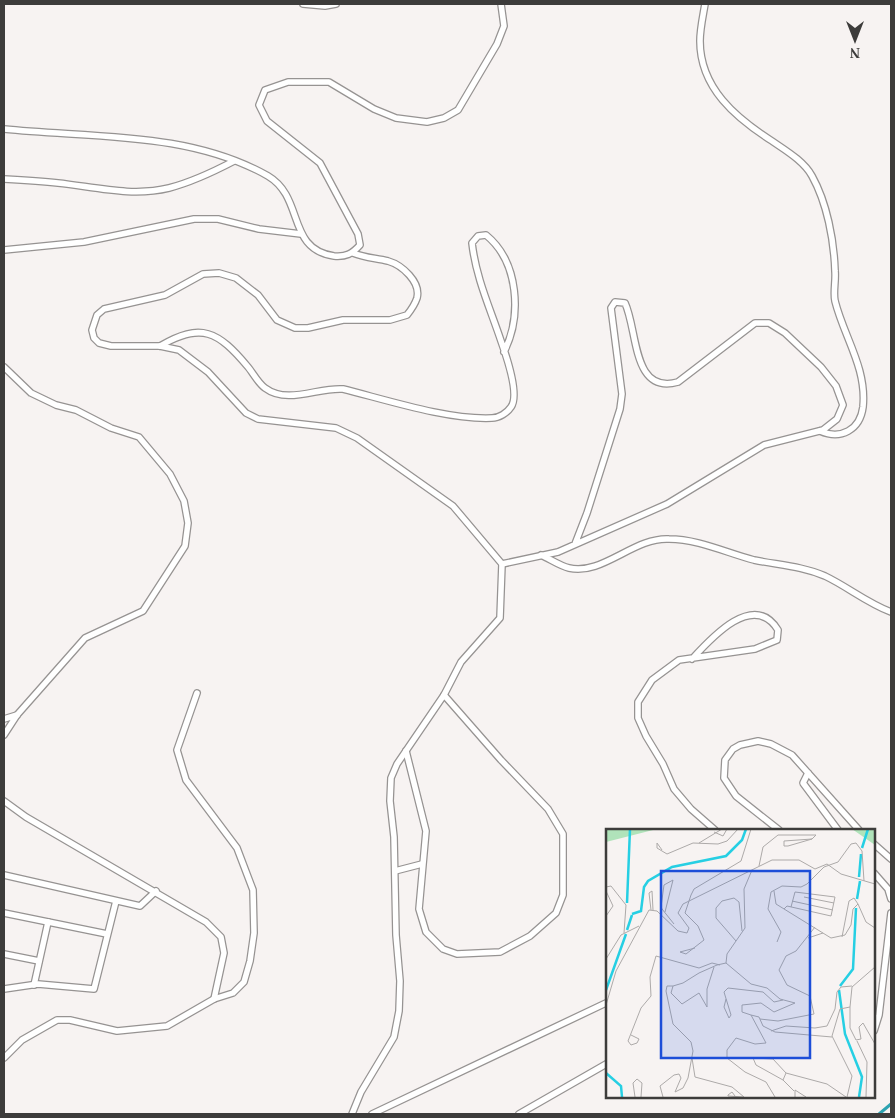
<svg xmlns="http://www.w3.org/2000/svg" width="895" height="1118" font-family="Georgia,serif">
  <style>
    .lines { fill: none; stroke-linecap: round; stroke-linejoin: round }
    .stream { stroke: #2da3b1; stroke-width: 3 }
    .service-casing { stroke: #969392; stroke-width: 8 }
    .service { stroke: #fff; stroke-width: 5.5 }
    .inset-river { fill: none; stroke: #26cfe3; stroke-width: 2.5 }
    .inset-road { fill: none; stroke: #adaaa9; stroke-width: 1 }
    .view { fill: #1d4ed8; fill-opacity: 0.15; stroke: #1d4ed8; stroke-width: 2.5 }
    .inset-edge { fill: none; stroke: #3d3c3b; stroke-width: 2.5 }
  </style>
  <rect width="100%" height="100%" fill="#f7f3f2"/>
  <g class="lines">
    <path class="stream" d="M879,1114L891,1104"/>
    <g class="service-casing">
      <g id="service">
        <path d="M303,4L325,6L336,4"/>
        <path d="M705,4C703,16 700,29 700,41C700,88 736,118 772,141C785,150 804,161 812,176C827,203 834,240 835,271C836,281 833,292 835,301C844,337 867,368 863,407C860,430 841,440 820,431"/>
        <path d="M4,129C91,138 189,131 268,176C305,198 286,249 334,256C346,257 352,254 360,245L358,234L320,163L267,121L259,105L265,90L288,82H329L374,109L396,118L427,122L444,118L458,110L497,44L504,26L501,4"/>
        <path d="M4,179C22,180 40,181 58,183C95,187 132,197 169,188C192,182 213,172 234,161"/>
        <path d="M4,250L84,242L194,219H218L259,229L301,234"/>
        <path d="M160,346C201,322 218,331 248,367C253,373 258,383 265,388C288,405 318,387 343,389C387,400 448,420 492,418C499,418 507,413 511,407C520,395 506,355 501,341C490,308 476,278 472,243L478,236L486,235C519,262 522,316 504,352"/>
        <path d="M4,367L31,393L56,405L76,410L111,428L139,437L170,474L184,501L188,523L185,546L143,611L85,638L17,715L4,735"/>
        <path d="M541,555C550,559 560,566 569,568C602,576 634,537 669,539C698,539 727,553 754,560C778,565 802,566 825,576C848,587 867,603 891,612"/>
        <path d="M502,564L558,552L667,504L764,445L823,430L837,419L843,405L836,386L821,367L785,333L769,323H755L678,382C632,395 638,331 625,303L615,302L611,308L622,394L620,409L587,513L575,544"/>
        <path d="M692,659C712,637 754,591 778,630L777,640L755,649L679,660L652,680L638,702V718L646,736L663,764L674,789L691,809L715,830"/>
        <path d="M4,719L17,715"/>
        <path d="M406,751L426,831L419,909L426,932L443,949L457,954L500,952L530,936L556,913L563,895V834L548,809L501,760L444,695"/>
        <path d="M808,773L803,783L838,830"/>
        <path d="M4,801L26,817L206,922L221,937L224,953L214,999"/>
        <path d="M779,830L736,796L724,778L725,760L733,749L740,745L758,741L771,744L792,755L859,830"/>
        <path d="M874,844L891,859"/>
        <path d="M395,871L422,864"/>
        <path d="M874,873L888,889L891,899"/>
        <path d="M4,875L140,906L156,891"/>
        <path d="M4,913L107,934"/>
        <path d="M4,954L39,961"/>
        <path d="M34,985L48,922"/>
        <path d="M4,989L38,984L94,989L116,901"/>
        <path d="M874,1031L879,1015L891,913"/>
        <path d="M4,1058L22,1040L57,1020H70L117,1031L167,1026L214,999L233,993L244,982L250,961L254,933L253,890L237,848L186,780L177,750L197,693"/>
        <path d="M352,1114L361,1092L394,1037L399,1011L400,981L396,935L394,837L390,801L391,778L397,764L444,695L461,662L500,618L502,564L453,506L357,438L336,428L258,419L246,413L208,372L179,350L160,346H111L99,343L94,338L92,330L97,315L104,309L165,295L203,274L219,273L236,278L258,295L277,320L295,328H308L343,320H390L407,315C411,310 415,304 417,298C421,282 402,265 388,261C376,258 365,258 353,253"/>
        <path d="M372,1114L608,1002"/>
        <path d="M519,1114L608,1063"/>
      </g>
    </g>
    <use href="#service" class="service"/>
  </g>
  <g transform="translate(606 829)">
    <rect width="269" height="269" fill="#f7f3f2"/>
    <path d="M0,0H51L0,13ZM246,0H269V16Z" fill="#b0e3ba"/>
    <path class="inset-river" d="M256,19L262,0M253,48L255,25M251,70L254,52M21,74L24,0M26,85L35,82L38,58L42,52L66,38L120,27L136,11L140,0M21,101L26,86M234,157L247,140L250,79M0,161L20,105M233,161L239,205L256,248L253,268M0,244L15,257L16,268"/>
    <path class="inset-road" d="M108,3L117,7L121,0M93,14L116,0M56,21L51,14V19L61,25L87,14L112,15L121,12L132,0M153,37L157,18L172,6H210L206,10L182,17H178V12L206,10M0,58L5,57L20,76L18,104M0,62L7,77L0,87M168,62L170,75L225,109L239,106L245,96L247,80L252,75L260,93L269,99M198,68L228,74M186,72L227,81M178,80L181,77L225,87L229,68L189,63L185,78M45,81L43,64L46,62L47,81M59,83L67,51L58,56L55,78L56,80L68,95M236,108L243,72L248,69L252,75M202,109L217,104M130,112L110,89V79L116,72L128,69L133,73L136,102M171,113L175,103L162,80L165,63L176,57L195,58L201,55L218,38L232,33L245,15L250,14L256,22L258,52M89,119L74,123L80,125L98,111L92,97L79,84L85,66L88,60L135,32L145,0M0,130L15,106L33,97M108,138L101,160V178L93,164L76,175L65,164L67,157L77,154L93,144L111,136L120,134M120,170L118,178L123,189L125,186L118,163L122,159L157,163L168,173L177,171M0,176L10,142L43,81L51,82L72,102L81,104L83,99L72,84L77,75L166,31H193L209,40L221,35L235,45L269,55M244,178V199L250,211L255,210L253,198L257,194L269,215M145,186L136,183V176L155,174L168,183L189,174L174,170L161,159L145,155L120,134L121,125L139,99L138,60L146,41M154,190L172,192L208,185L204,167L181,156L173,141L180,127L190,122L209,98M165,202L180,197L209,199L221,197L229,180L231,163L235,158L246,157M25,206L33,210L31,214L25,216L22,212L35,179L45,167L44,148L50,127L93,139L106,134L114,136M251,212L261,233L260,268M86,229L89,248L126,258L138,268M177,251L150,236L147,229L167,230L180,244M188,262L177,251L180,244L221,255L240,268M129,267L126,263L122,266V267L137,268M29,268L27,254L31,250L36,254L35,268M57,268L54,257L68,246L73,245L75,249L69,263L77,259L82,249L87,222L85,213L67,195L60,162L61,157H67M169,268L160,253L139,243L121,229V221L130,209L149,215L160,214L145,186L153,188L157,197L169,203L226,208M189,268V261L200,268M241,268L246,247L226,207L234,180L244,178L246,158L269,138"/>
    <path class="view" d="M55,42H204V229H55Z"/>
    <rect width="269" height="269" class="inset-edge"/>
  </g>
  <rect width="895" height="1118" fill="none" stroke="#3d3c3b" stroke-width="10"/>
  <g transform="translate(855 40) rotate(180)" stroke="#f7f3f2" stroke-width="4" paint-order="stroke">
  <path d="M0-4L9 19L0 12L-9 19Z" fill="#3d3c3b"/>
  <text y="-8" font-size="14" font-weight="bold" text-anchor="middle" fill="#3d3c3b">N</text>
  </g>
</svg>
